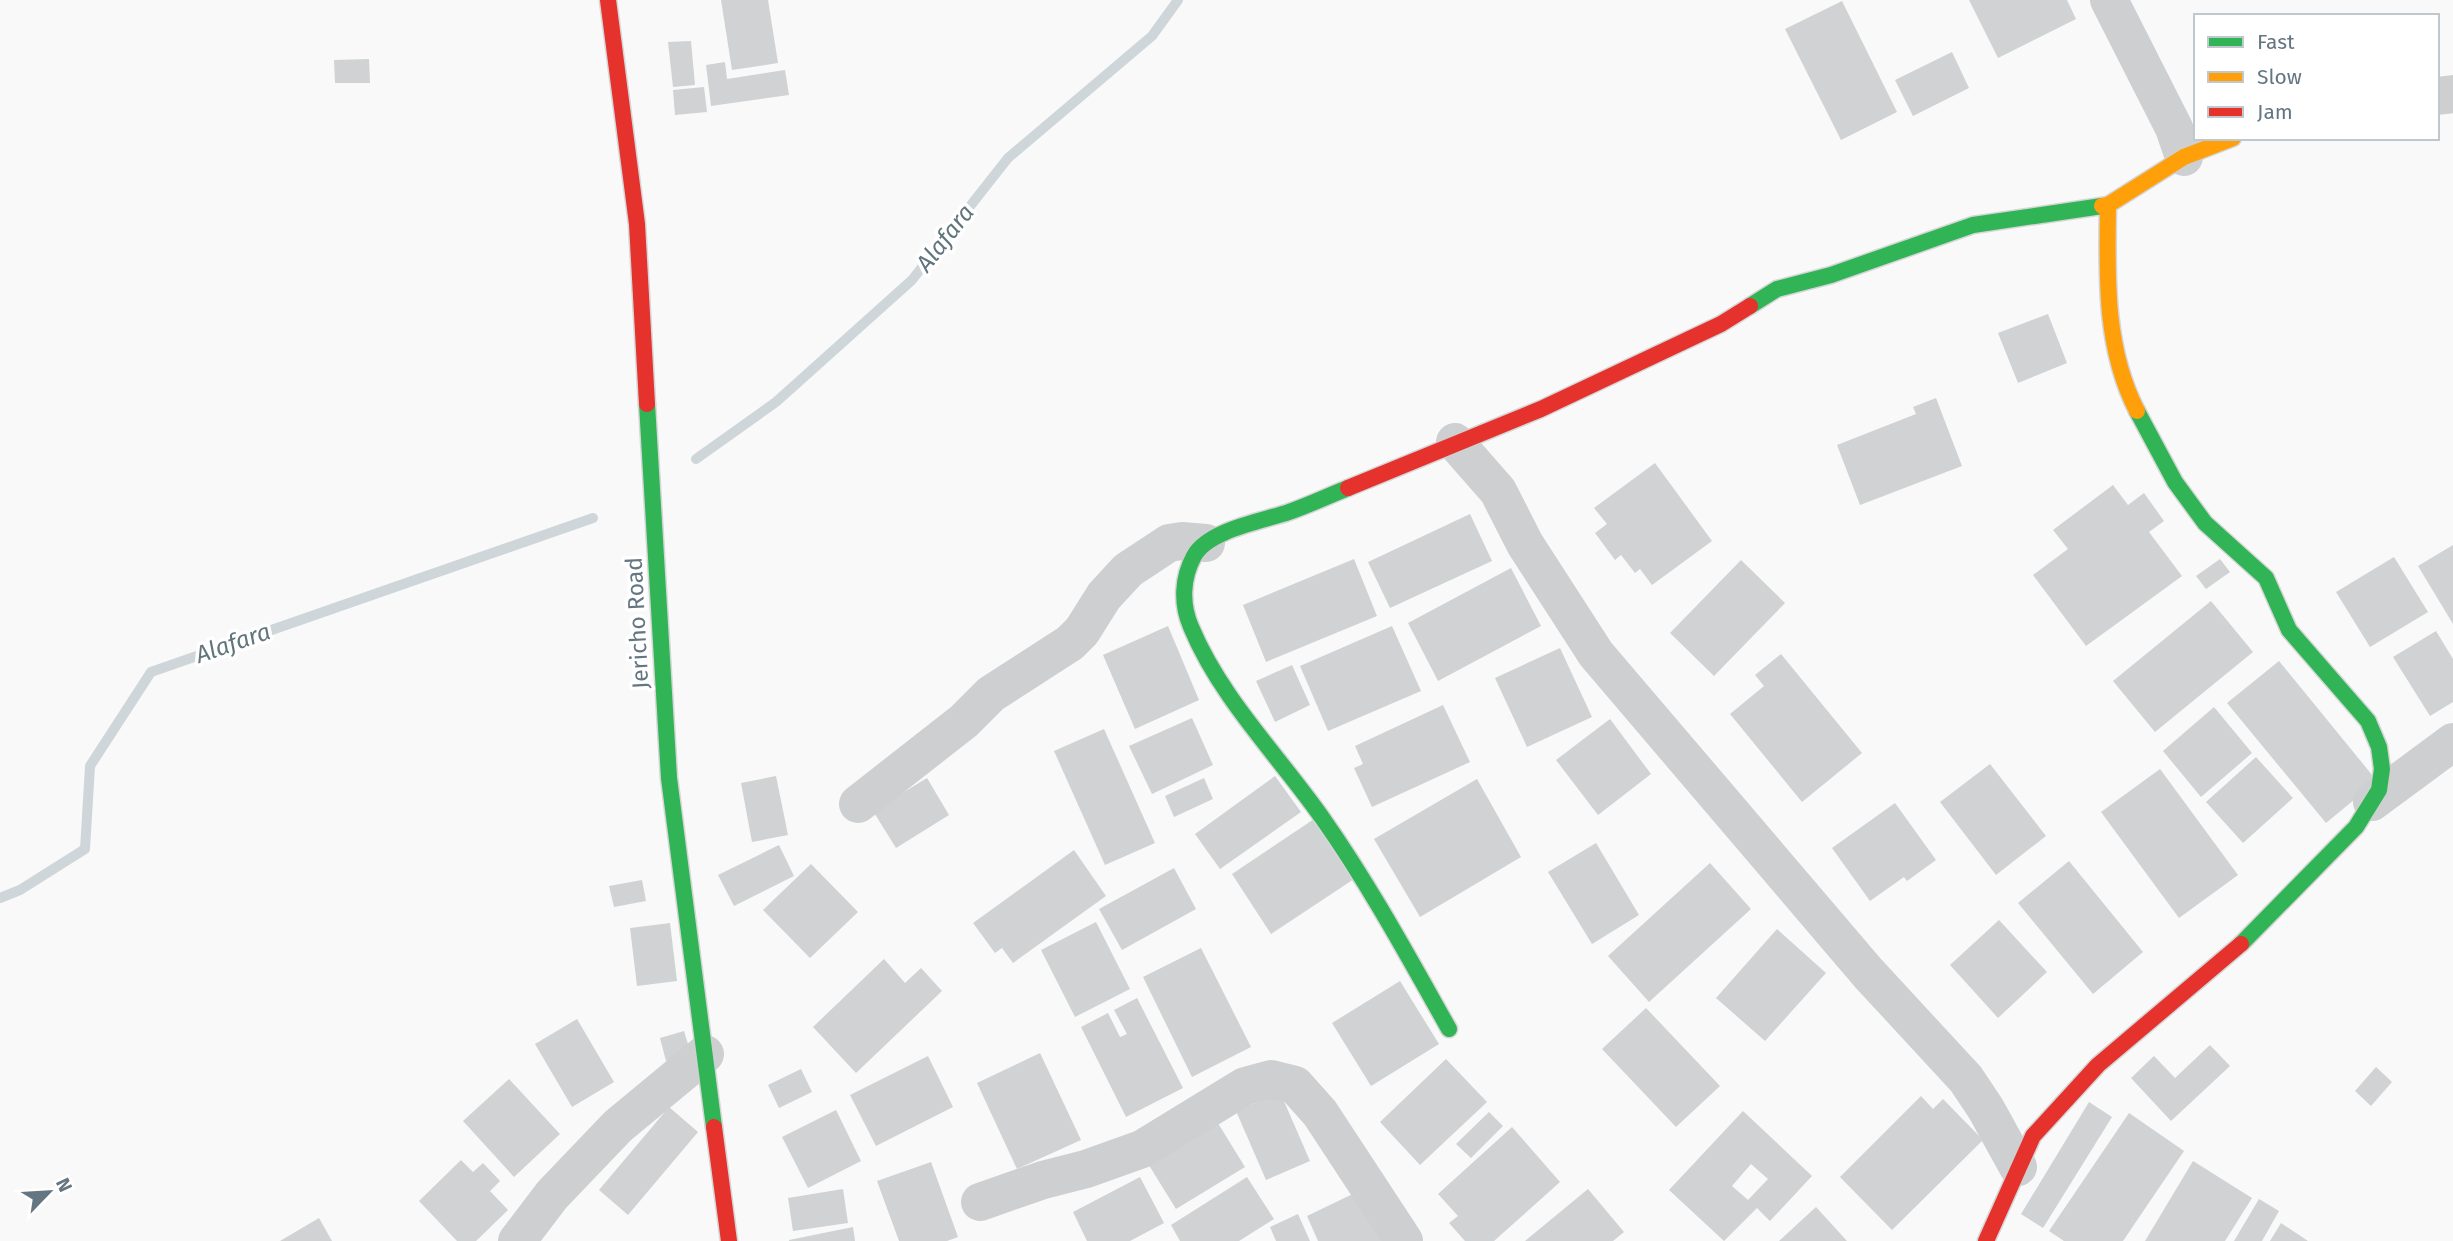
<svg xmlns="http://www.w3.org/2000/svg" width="2453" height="1241" font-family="'Fira Sans',sans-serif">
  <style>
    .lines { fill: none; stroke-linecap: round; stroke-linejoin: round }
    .stream { stroke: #ced6d9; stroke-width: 10 }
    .building { fill: #d0d2d3; fill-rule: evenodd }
    .fast-casing { stroke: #d5d6d7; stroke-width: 19 }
    .slow-casing { stroke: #d5d6d7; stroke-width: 19 }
    .jam-casing { stroke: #d5d6d7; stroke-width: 19 }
    .street { stroke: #cecfd0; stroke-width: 38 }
    .fast { stroke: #30b455; stroke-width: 16 }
    .slow { stroke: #ff9f0a; stroke-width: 16 }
    .jam { stroke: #e5322d; stroke-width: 16 }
    .labels { text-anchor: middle; stroke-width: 7; stroke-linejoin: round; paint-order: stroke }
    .street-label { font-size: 23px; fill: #657683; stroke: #fff }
    .water-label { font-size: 24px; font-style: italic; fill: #60757c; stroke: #fff }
  </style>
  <rect width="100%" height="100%" fill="#f9f9f9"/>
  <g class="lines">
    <g class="stream">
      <path d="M696,459L776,402L912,280L1008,158L1152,36L1178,0"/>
      <path d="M0,898L20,890L85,849L90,766L151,672L593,518"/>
    </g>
  </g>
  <g class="building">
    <path d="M721,0H768L778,63L732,70Z"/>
    <path d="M1969,0H2067L2076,19L1998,58Z"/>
    <path d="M1842,1L1897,112L1841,140L1785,29Z"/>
    <path d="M691,41L695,85L673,87L668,42Z"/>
    <path d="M1952,52L1969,88L1913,116L1895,80Z"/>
    <path d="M369,59L370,83H335L334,60Z"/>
    <path d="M725,62L727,79L785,70L789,95L711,106L706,65Z"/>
    <path d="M704,87L707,112L675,115L673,90Z"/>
    <path d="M2048,314L2067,363L2018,383L1998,333Z"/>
    <path d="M1936,398L1962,466L1860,505L1837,445L1916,414L1913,407Z"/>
    <path d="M1655,463L1712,541L1652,585L1640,569L1635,573L1621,555L1615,560L1595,533L1607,524L1594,508Z"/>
    <path d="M2113,485L2128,505L2144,493L2164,521L2149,532L2182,576L2086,646L2033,575L2068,549L2053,530Z"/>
    <path d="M1470,514L1492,561L1390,608L1368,562Z"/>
    <path d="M2453,545V624L2418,566Z"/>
    <path d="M2394,557L2428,612L2370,647L2336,592Z"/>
    <path d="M1354,559L1377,616L1266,662L1243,605Z"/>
    <path d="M2220,559L2230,572L2206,589L2196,576Z"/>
    <path d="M1741,560L1785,603L1714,676L1670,633Z"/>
    <path d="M1511,568L1541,626L1438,681L1408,623Z"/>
    <path d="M2211,601L2253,652L2155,732L2113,681Z"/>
    <path d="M1168,626L1199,700L1135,729L1103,655Z"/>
    <path d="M1392,626L1421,691L1328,731L1300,666Z"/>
    <path d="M2436,631L2453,659V702L2430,716L2393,657Z"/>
    <path d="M1560,648L1592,717L1527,747L1495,678Z"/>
    <path d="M1781,654L1862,753L1802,802L1730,714L1764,686L1755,675Z"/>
    <path d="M2279,661L2377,781L2326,823L2227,703Z"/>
    <path d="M1292,665L1310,705L1275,722L1256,681Z"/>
    <path d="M1443,705L1470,762L1372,807L1354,768L1363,764L1355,746Z"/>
    <path d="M2214,707L2252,753L2201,797L2163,751Z"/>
    <path d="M1192,718L1213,765L1152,794L1129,746Z"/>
    <path d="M1610,719L1651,774L1598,815L1556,760Z"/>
    <path d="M1104,729L1155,843L1105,865L1054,751Z"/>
    <path d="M2256,757L2293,798L2243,843L2206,802Z"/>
    <path d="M1990,764L2046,836L1996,875L1940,802Z"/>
    <path d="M2160,769L2238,875L2179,918L2101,812Z"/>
    <path d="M776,776L788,835L752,842L741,783Z"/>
    <path d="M1275,776L1301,812L1220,869L1195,834Z"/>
    <path d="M927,778L949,815L896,848L873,811Z"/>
    <path d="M1204,778L1213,799L1174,817L1165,796Z"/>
    <path d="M1477,779L1521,857L1420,917L1374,839Z"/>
    <path d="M1895,803L1936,860L1907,881L1904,877L1870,901L1832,848Z"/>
    <path d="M1314,819L1354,879L1271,934L1232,874Z"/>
    <path d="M1596,843L1639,915L1592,944L1548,872Z"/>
    <path d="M779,845L794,876L734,906L718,875Z"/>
    <path d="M1074,850L1106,896L1013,963L1002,948L995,953L973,923Z"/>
    <path d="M2069,861L2143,952L2093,994L2018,903Z"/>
    <path d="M1710,863L1751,909L1649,1002L1608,956Z"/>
    <path d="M811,864L858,912L810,958L763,910Z"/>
    <path d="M1174,868L1196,909L1122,950L1099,909Z"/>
    <path d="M642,880L646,901L614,907L609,886Z"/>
    <path d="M1999,920L2047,972L1998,1018L1950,965Z"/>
    <path d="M1096,922L1130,989L1075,1017L1041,950Z"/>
    <path d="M670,923L677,981L637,986L630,928Z"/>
    <path d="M1777,929L1826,973L1765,1041L1716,998Z"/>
    <path d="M1201,948L1251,1047L1192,1077L1143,977Z"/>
    <path d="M884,959L905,983L921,968L942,991L856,1073L813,1027Z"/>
    <path d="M1400,981L1439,1044L1371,1086L1332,1023Z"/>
    <path d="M1137,998L1183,1088L1126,1117L1081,1027L1108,1013L1120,1037L1127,1034L1114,1010Z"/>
    <path d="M1646,1008L1720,1086L1676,1127L1602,1049Z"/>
    <path d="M577,1019L614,1082L572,1107L535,1044Z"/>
    <path d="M684,1031L691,1054L666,1061L660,1038Z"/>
    <path d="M2210,1045L2230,1066L2171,1121L2131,1078L2154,1056L2175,1078Z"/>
    <path d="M1040,1053L1081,1140L1017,1169L977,1083Z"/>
    <path d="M928,1056L953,1107L876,1146L850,1095Z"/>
    <path d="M1446,1059L1487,1102L1420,1165L1380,1122Z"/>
    <path d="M2376,1067L2392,1082L2371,1106L2355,1091Z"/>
    <path d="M801,1069L812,1092L779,1108L768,1085Z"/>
    <path d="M509,1079L560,1134L514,1177L463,1121Z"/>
    <path d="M1280,1092L1310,1161L1266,1180L1236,1111Z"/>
    <path d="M1921,1096L1933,1109L1943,1099L1983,1140L1892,1230L1840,1177Z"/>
    <path d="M2089,1102L2112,1117L2043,1228L2021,1214Z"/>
    <path d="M669,1107L698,1132L628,1215L599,1190Z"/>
    <path d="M836,1110L861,1161L808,1188L782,1137Z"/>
    <path d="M1743,1111L1812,1176L1770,1221L1757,1208L1724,1241L1669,1190ZM1751,1164L1768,1179L1748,1200L1732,1186Z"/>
    <path d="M1489,1112L1503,1126L1471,1158L1456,1144Z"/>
    <path d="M2129,1113L2184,1151L2123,1241H2064L2049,1231Z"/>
    <path d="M1216,1120L1245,1167L1176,1209L1147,1162Z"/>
    <path d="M1512,1127L1560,1182L1494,1241H1465L1449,1223L1458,1216L1438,1194Z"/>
    <path d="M461,1160L473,1172L483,1163L500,1181L490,1191L508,1210L476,1241H457L419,1201Z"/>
    <path d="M2193,1161L2252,1198L2225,1241H2145Z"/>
    <path d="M931,1162L958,1237L947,1241H899L877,1181Z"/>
    <path d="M1140,1177L1164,1223L1130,1241H1087L1073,1212Z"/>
    <path d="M1247,1177L1274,1219L1239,1241H1180L1171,1225Z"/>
    <path d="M843,1189L848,1223L793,1231L788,1198Z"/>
    <path d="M1588,1189L1624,1232L1613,1241H1525Z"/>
    <path d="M1361,1190L1385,1241H1318L1307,1216Z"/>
    <path d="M2259,1199L2279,1211L2262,1241H2234Z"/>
    <path d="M1816,1207L1847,1241H1779Z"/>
    <path d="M1298,1214L1310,1241H1276L1270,1227Z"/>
    <path d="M319,1218L332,1241H280Z"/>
    <path d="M2281,1223L2308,1241H2270Z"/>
    <path d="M853,1227L855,1241H789V1240Z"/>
  </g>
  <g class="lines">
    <g class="fast-casing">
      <g id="fast">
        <path d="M1750,306L1777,289L1831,275L1973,225L2102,206"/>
        <path d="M647,404L669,778L714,1127"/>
        <path d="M2137,411L2175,482L2205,523L2266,578L2289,630L2368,721L2379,747L2382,769L2379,790L2356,827L2241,944"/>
        <path d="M1348,488C1328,496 1309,505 1289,512C1263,521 1208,530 1194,556C1182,578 1181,604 1191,627C1221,699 1279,756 1323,819C1370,886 1409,958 1449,1029"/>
      </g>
    </g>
    <g class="slow-casing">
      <g id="slow">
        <path d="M2108,205C2107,275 2104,347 2137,411"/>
        <path d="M2102,206L2108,205L2184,157L2233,138"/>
      </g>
    </g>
    <g class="jam-casing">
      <g id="jam">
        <path d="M608,0L637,224L647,404"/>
        <path d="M1348,488L1541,409L1721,324L1750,306"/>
        <path d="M714,1127L729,1241"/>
        <path d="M1986,1241L2033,1136L2098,1065L2241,944"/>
      </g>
    </g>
    <g class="street">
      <path d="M2109,0L2174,128L2184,157"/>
      <path d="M2437,96L2453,94"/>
      <path d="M1455,442L1498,491L1525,544L1596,654L1868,973L1966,1079L1986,1109L2018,1167"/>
      <path d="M2372,802L2453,742"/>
      <path d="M858,804L964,721L991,694L1070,643L1082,631L1104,596L1128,570L1169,543L1182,541L1206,543"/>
      <path d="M980,1202L1043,1180L1086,1169L1142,1149L1245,1086L1271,1079L1295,1085L1320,1113L1404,1241"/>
      <path d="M517,1241L552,1195L618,1126L705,1054"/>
    </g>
    <use href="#fast" class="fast"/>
    <use href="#slow" class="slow"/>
    <use href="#jam" class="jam"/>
  </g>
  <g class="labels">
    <g class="street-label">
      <text transform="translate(637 623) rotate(-93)" y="8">Jericho Road</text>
    </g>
    <g class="water-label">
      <text transform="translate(945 238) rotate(-52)" y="8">Alafara</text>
      <text transform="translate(233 643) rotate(-19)" y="8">Alafara</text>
    </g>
  </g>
  <rect x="2194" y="14" width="245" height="126" fill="#ffffff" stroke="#c1c8cd" stroke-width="2"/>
  <rect x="2208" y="37" width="35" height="10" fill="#30b455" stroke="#c1c8cd" stroke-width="2"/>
  <text x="2257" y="49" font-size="21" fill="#657683">Fast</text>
  <rect x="2208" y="72" width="35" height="10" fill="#ff9f0a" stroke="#c1c8cd" stroke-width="2"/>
  <text x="2257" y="84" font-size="21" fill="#657683">Slow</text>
  <rect x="2208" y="107" width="35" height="10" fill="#e5322d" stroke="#c1c8cd" stroke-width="2"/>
  <text x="2257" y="119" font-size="21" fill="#657683">Jam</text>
  <g transform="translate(49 1192) rotate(65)" stroke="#ffffff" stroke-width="5" paint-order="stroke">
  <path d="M0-5L12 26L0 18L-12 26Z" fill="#657683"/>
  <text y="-10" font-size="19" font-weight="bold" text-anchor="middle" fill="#657683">N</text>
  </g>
</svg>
